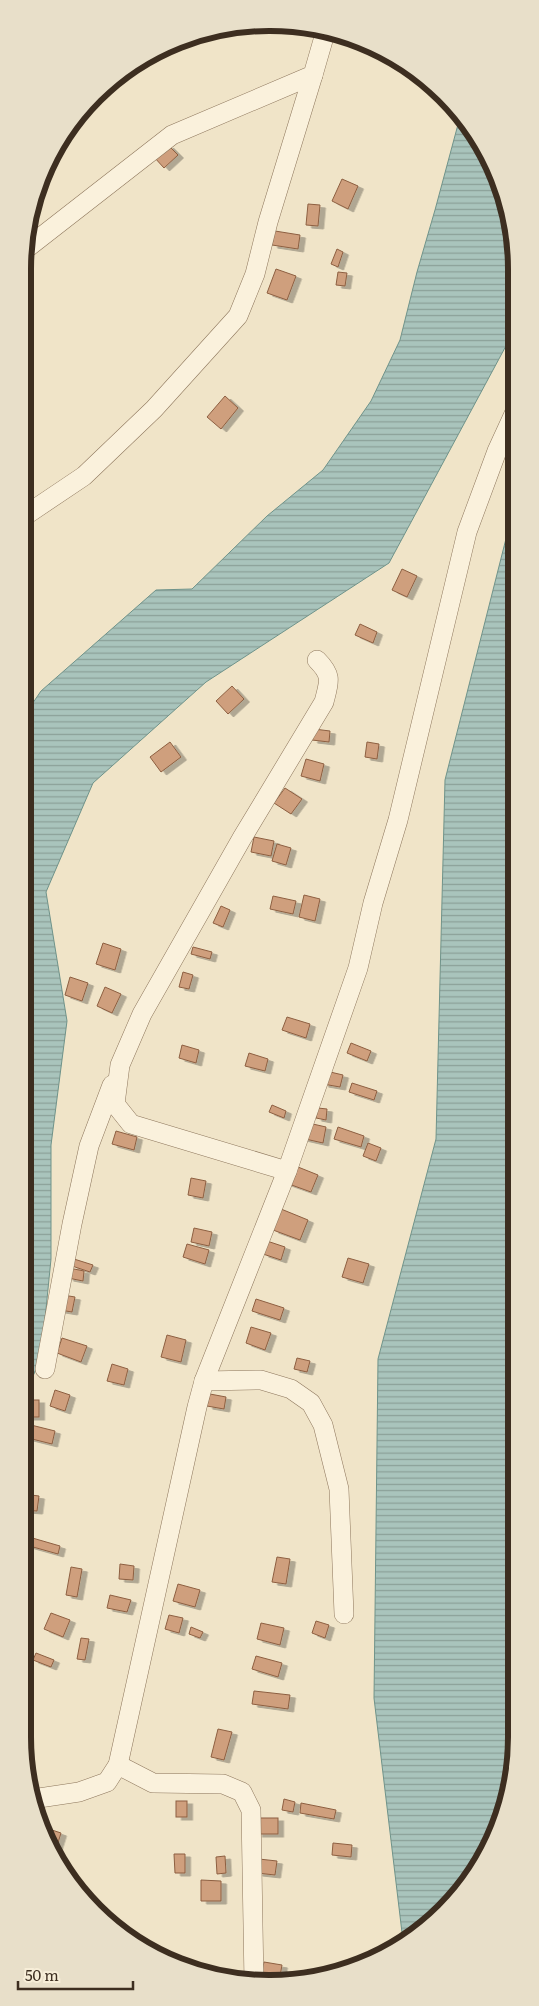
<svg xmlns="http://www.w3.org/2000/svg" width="539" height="2006" font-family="Literata,serif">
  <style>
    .water { fill: url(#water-rules); stroke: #6f938a }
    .building { fill: #cf9f7d; stroke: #8d5f41; filter: url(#shadow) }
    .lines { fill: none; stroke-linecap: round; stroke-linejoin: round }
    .minor-casing { stroke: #8d765c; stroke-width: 20 }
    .minor { stroke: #faf1dc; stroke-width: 19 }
    .rim { fill: none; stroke: #3d2e20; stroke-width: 6 }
  </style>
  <defs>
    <pattern id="water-rules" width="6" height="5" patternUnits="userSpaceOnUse" patternTransform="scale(1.25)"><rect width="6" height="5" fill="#a9c4bc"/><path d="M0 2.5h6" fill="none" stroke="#8ba098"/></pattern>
    <filter id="shadow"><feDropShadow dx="5.5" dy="3" stdDeviation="0" flood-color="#0004"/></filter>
  </defs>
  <rect width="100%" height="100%" fill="#f0e4c8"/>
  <g class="water">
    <path d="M460,117L491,161L514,238V331L389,563L206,682L93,783L46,892L67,1021L51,1145V1259L41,1359L24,1395L26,713L41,691L156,590L192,589L267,516L323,470L371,401L400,340L417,272L435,210Z"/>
    <path d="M514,507L512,1784L475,1873L420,1933L403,1941L374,1698L378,1359L436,1139L445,780Z"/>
  </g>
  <g class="building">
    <path d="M168,145L178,155L164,168L154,157Z"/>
    <path d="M342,179L358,186L348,209L332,201Z"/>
    <path d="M308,204L320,205L318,226L306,225Z"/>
    <path d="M275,231L300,235L298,249L272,245Z"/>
    <path d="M337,249L343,252L338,267L331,264Z"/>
    <path d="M276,269L296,276L287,300L267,293Z"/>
    <path d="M338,272L347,273L345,286L336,285Z"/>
    <path d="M225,396L238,408L221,429L207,417Z"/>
    <path d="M402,569L417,576L407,597L392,590Z"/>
    <path d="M360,624L377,632L373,643L355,635Z"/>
    <path d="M232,686L244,699L228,714L216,701Z"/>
    <path d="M314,729L330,731L329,742L312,740Z"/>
    <path d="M170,742L181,757L161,772L150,757Z"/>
    <path d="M367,742L379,744L377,759L365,757Z"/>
    <path d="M306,759L324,764L320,781L301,776Z"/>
    <path d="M285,788L302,799L291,814L274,803Z"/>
    <path d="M254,837L274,841L271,856L251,852Z"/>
    <path d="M277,844L291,848L286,865L272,861Z"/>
    <path d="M304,895L320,899L315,921L299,917Z"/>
    <path d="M273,896L296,901L293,914L270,909Z"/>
    <path d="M221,906L230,910L223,927L213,923Z"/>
    <path d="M103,943L121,949L115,970L96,964Z"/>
    <path d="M193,947L212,952L210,959L191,954Z"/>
    <path d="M183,972L193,975L189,989L179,987Z"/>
    <path d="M70,977L88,983L82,1001L65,995Z"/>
    <path d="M105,987L121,994L112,1013L97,1006Z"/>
    <path d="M287,1017L310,1024L306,1038L282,1030Z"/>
    <path d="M351,1043L371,1051L367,1061L347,1053Z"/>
    <path d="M182,1045L199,1050L196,1063L179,1058Z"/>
    <path d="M249,1053L268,1059L265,1071L245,1066Z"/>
    <path d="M326,1071L343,1075L340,1087L323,1084Z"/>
    <path d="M352,1083L377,1091L374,1100L349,1092Z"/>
    <path d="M272,1105L286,1111L284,1118L269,1112Z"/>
    <path d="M318,1108L327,1109L326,1120L316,1118Z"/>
    <path d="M304,1122L326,1127L323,1143L301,1138Z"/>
    <path d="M338,1127L364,1136L361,1147L334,1139Z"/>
    <path d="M116,1131L137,1137L134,1150L112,1144Z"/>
    <path d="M368,1143L381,1148L376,1161L363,1156Z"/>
    <path d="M293,1165L318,1175L311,1192L286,1183Z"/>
    <path d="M191,1178L206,1181L203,1198L188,1195Z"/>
    <path d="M281,1209L308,1220L300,1240L273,1230Z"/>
    <path d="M194,1228L212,1232L209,1246L191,1242Z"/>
    <path d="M267,1241L285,1247L281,1260L263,1254Z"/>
    <path d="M187,1244L209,1250L205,1264L183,1257Z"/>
    <path d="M348,1258L369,1264L363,1283L342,1277Z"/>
    <path d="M74,1259L93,1265L90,1272L72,1266Z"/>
    <path d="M69,1268L84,1271L83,1281L68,1278Z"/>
    <path d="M63,1295L75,1297L72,1312L60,1310Z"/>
    <path d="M256,1299L284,1308L280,1320L252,1311Z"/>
    <path d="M251,1327L271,1333L265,1350L246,1343Z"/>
    <path d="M167,1335L186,1340L181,1362L161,1357Z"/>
    <path d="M62,1338L87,1346L81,1362L57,1353Z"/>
    <path d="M297,1358L310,1361L307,1372L294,1369Z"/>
    <path d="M112,1364L128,1369L124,1385L107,1381Z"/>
    <path d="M55,1390L70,1395L65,1411L50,1406Z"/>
    <path d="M210,1394L226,1397L224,1409L207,1406Z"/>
    <rect x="28" y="1400" width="11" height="17"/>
    <path d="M31,1425L55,1431L52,1444L28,1438Z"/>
    <path d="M23,1494L39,1496L37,1511L23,1510Z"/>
    <path d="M29,1537L60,1546L58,1554L26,1545Z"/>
    <path d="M277,1557L290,1559L286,1584L272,1582Z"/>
    <path d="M120,1564L134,1566L133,1580L119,1579Z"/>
    <path d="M71,1567L82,1569L77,1597L66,1595Z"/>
    <path d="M178,1584L200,1590L195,1607L173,1601Z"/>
    <path d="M110,1595L131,1600L127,1612L107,1608Z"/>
    <path d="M51,1613L70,1620L63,1637L44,1629Z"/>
    <path d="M169,1615L183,1618L179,1633L165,1629Z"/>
    <path d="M316,1621L329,1625L325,1638L312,1633Z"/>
    <path d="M261,1623L284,1628L280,1645L257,1639Z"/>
    <path d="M191,1627L203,1632L200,1638L189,1634Z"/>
    <path d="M81,1638L89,1639L85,1660L77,1659Z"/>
    <path d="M36,1653L54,1660L51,1667L33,1660Z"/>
    <path d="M256,1656L282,1663L278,1677L252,1669Z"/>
    <path d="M254,1691L290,1695L288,1709L252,1704Z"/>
    <path d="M218,1729L232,1732L224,1760L211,1757Z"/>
    <path d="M284,1799L295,1802L293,1812L282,1810Z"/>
    <rect x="176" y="1801" width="11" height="16"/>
    <path d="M301,1803L336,1810L334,1819L300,1813Z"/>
    <rect x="257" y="1818" width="21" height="16"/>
    <path d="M40,1826L61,1833L56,1849L52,1848L41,1831Z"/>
    <path d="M333,1843L352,1845L351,1857L332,1855Z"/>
    <path d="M174,1854H185V1873H175Z"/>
    <path d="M225,1856L226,1873L217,1874L216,1857Z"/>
    <path d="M259,1859L277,1861L275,1875L257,1873Z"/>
    <path d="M201,1880L221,1881V1901H201Z"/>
    <path d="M264,1962L282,1965L280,1976L262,1972Z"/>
  </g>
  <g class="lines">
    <g class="minor-casing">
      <g id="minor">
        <path d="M27,248L172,135L313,75L326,30"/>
        <path d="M26,515L84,476L154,409L238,316L255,274L268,222L313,75"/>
        <path d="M287,1171L131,1124L115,1104L120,1065L142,1014L242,838L324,702C329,682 333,676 317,660"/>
        <path d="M45,1369L72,1224L89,1146L112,1085"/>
        <path d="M204,1381L261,1380L291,1389L311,1403L323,1425L339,1489L344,1614"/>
        <path d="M118,1765L153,1783L223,1784L242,1792L251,1810L254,1983"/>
        <path d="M35,1801L39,1798L79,1792L107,1782L118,1765L197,1407L204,1381L287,1171L358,968L373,903L398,820L467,532L497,451L514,414"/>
      </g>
    </g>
    <use href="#minor" class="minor"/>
  </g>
  <path d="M0 0H539V2006H0ZM269 31H270A238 238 0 0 1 508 269V1737A238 238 0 0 1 270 1975H269A238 238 0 0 1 31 1737V269A238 238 0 0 1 269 31Z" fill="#e8dfc9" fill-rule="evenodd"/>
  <path class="rim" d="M269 31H270A238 238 0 0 1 508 269V1737A238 238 0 0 1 270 1975H269A238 238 0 0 1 31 1737V269A238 238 0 0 1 269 31Z"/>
  <path d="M18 1981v8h115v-8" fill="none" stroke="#3d2e20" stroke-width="2.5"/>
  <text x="25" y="1981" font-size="15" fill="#3d2e20" stroke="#f7eed8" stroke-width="4" paint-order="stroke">50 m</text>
</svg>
